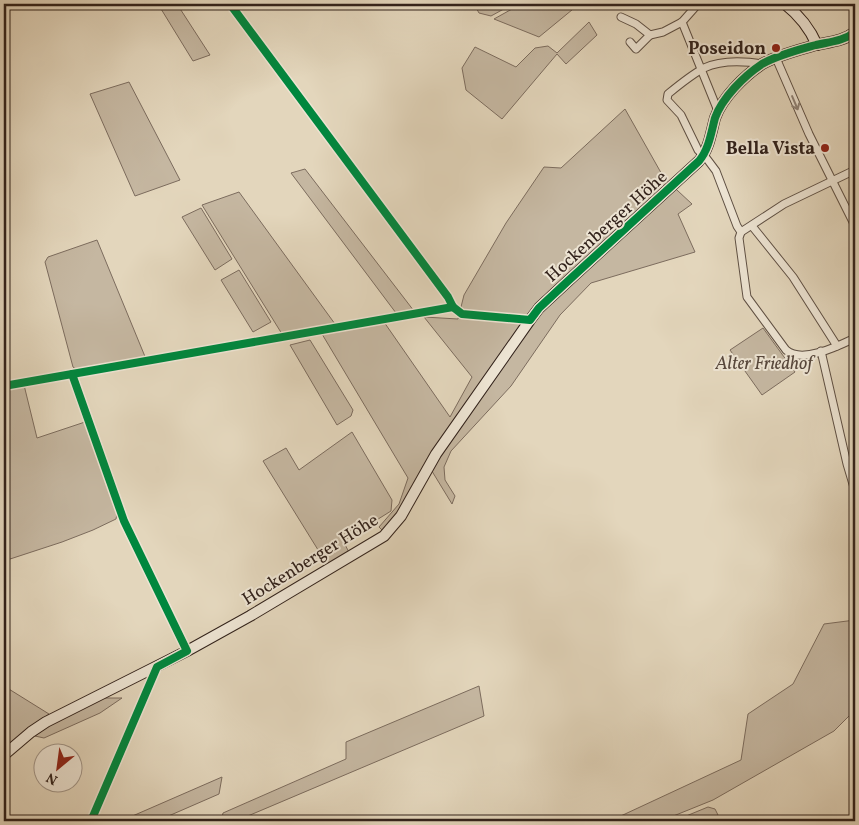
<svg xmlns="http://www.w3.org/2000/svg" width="859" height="825" font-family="Vollkorn,serif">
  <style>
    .green { fill: #c5b7a1; stroke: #7c6c5e }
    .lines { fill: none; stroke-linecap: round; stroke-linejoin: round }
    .street-casing { stroke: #5e4f43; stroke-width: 9 }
    .secondary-casing { stroke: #32221b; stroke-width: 12 }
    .street { stroke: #ede4d3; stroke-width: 7 }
    .secondary { stroke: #ede4d3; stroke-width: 10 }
    .cycleway-casing { stroke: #ede4d3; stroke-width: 11 }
    .cycleway { stroke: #00873e; stroke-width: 8 }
    .oneway { stroke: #908377 }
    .poi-dot { fill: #8f2418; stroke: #ede4d3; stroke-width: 2 }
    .labels { text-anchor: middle; stroke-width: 4; stroke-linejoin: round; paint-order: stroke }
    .poi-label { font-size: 18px; font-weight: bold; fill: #32221b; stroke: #ede4d3; text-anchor: end }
    .street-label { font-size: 18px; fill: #32221b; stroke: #ede4d3 }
    .park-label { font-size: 18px; font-style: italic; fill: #57473c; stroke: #ede4d3 }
  </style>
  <rect width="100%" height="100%" fill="#e3d6bc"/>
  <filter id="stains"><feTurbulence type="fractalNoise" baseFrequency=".004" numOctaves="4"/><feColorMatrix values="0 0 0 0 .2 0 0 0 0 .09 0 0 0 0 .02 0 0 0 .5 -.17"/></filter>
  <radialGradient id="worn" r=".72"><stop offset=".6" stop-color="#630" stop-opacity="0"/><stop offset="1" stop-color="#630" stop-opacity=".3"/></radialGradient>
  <g class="green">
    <path d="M158,4H177L210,55L193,61Z"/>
    <path d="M474,4H510L511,5L491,16L479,13Z"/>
    <path d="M521,4H577L578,5L539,37L494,19Z"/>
    <path d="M589,22L597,35L566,64L557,54L502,119L466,90L462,68L475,47L516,67L535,48L548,46L557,53Z"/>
    <path d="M129,82L180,180L135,196L90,94Z"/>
    <path d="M625,109L664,178L692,204L678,214L695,252L591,283L560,315L511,386L451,451L444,467L445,480L455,496L452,504L427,463L402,508L383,531L379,527L399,504L408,478L322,334L384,322L450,417L472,377L424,317L458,319L464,295L506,223L544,167L561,168Z"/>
    <path d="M305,169L414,311L396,313L291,173Z"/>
    <path d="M239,192L335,324L282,334L202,205Z"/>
    <path d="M201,208L232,259L215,270L182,217Z"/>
    <path d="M97,240L146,359L77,370L73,367L45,262L48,257Z"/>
    <path d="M239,270L271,322L253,332L221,280Z"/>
    <path d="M763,328L795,372L762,395L730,350Z"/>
    <path d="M310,340L353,410L351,416L337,425L290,345Z"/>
    <path d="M24,385L37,438L85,422L117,514L116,519L93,530L62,542L4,561V389Z"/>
    <path d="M352,432L392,500L391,511L343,541L350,554L328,566L263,461L286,448L299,470Z"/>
    <path d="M855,620V710L834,731L713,800L661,821H610L741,760L748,714L793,684L824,624Z"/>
    <path d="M4,686L49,714L4,748Z"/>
    <path d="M479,686L484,716L236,821H221L223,813L346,759V742Z"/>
    <path d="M102,698H122L100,713L44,738L35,736L58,719Z"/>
    <path d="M222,777L219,794L157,821H121Z"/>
    <path d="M708,807L715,809L718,815L704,821H674Z"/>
  </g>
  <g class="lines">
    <g class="street-casing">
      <g id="street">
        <path d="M621,17L636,24L650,35L663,32L682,22L698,4"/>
        <path d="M682,22L718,111"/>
        <path d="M630,42L636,49L650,35"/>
        <path d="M776,58L809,134L855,226"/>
        <path d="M763,64C744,61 721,60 704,68C691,75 679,85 668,94L667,100L681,115L698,150L707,159L716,171L737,226L741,232L739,238L747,297L786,350C802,364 838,346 855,338"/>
        <path d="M752,226L793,277L837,346"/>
        <path d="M741,232L784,204L855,170"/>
        <path d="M821,351L847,464L855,491"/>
      </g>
    </g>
    <g class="secondary-casing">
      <g id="secondary">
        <path d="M785,4C799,15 810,29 817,45"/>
        <path d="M4,755L31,732L46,722L187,651L250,616L384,536L401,516L436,454L530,320L539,308L568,281L699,161C709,149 711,133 715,118C722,98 744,76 762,64C778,55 798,50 816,45C829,42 844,41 855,32"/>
      </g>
    </g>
    <use href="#street" class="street"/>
    <use href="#secondary" class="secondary"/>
    <g class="cycleway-casing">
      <g id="cycleway">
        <path d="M230,4L448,297L453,307L462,314L530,320L539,308L568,281L699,161C709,149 711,133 715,118C722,98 744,76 762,64C778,55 798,50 816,45C829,42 844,41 855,32"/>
        <path d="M72,374L124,521L187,651L157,667L91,821"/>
        <path d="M4,386L453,307"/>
      </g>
    </g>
    <use href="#cycleway" class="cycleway"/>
  </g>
  <defs><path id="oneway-shaft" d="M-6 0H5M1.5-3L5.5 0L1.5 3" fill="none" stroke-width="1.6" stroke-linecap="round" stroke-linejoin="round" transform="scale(1.25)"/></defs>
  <use class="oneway" href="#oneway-shaft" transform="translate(795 103) rotate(67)"/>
  <g class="poi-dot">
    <circle cx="776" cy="48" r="5"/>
    <circle cx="825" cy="148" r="5"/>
  </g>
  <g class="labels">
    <g class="poi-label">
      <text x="766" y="54">Poseidon</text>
      <text x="815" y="154">Bella Vista</text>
    </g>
    <g class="street-label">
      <text transform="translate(606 226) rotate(-42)" y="6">Hockenberger Höhe</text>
      <text transform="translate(310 559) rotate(-32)" y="6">Hockenberger Höhe</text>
    </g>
    <g class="park-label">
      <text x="764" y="369">Alter Friedhof</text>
    </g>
  </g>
  <rect width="859" height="825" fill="none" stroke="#e3d6bc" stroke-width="20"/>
  <rect x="5" y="5" width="849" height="815" fill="none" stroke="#32221b" stroke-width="2.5"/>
  <rect x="10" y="10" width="839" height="805" fill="none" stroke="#32221b"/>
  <g transform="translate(58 768) rotate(209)"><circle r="24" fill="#ede4d3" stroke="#a29689"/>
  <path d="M0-4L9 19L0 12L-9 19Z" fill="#8f2418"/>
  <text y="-8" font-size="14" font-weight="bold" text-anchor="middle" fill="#32221b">N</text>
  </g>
  <rect width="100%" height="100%" filter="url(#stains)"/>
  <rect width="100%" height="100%" fill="url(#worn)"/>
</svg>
